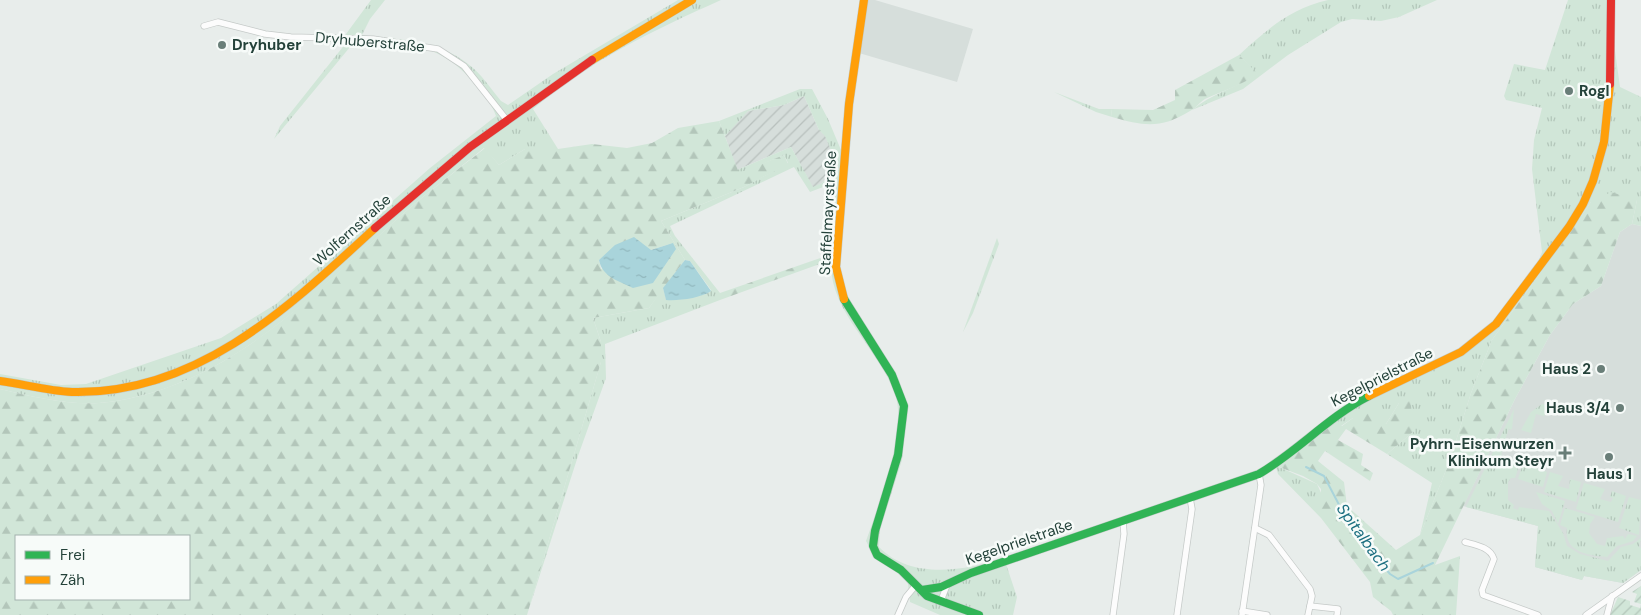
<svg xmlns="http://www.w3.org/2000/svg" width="1641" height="615" font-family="'DM Sans',sans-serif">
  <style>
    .built { fill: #d6dedb }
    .industrial { fill: url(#industrial-furrows) }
    .grass { fill: url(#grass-tufts) }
    .forest { fill: url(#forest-firs); fill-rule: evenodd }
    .garden { fill: url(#garden-furrows) }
    .water { fill: url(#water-ripples) }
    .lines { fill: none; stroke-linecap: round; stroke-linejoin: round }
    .stream { stroke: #a9d4db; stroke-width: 2 }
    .street-casing { stroke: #c5cac8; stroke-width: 7 }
    .fast-casing { stroke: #c3cbc8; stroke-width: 9 }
    .slow-casing { stroke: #c3cbc8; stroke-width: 9 }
    .jam-casing { stroke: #c3cbc8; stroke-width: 9 }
    .street { stroke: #fcfcfc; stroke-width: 5.5 }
    .fast { stroke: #30b455; stroke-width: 8 }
    .slow { stroke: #ff9f0a; stroke-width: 8 }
    .jam { stroke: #e5322d; stroke-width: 8 }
    .poi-dot { fill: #697e78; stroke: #f7fbf9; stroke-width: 2 }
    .labels { text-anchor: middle; stroke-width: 5; stroke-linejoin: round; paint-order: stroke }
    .street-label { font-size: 15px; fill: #24423a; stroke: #f7fbf9 }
    .poi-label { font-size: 15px; font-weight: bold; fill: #24423a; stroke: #f7fbf9; text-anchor: end }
    .water-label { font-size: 16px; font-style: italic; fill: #1c6f80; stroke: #f7fbf9 }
  </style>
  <defs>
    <pattern id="industrial-furrows" width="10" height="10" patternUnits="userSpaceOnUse" patternTransform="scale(1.25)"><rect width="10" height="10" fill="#d6dedb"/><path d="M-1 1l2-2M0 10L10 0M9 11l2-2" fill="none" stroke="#b8c0bd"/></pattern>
    <pattern id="grass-tufts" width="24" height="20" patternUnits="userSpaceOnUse" patternTransform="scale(1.25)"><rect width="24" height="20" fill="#d1e6d8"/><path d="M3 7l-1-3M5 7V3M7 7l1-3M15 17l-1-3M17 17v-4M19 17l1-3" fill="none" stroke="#b3c6ba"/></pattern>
    <pattern id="forest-firs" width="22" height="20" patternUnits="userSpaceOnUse" patternTransform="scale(1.25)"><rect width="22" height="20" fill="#d1e6d8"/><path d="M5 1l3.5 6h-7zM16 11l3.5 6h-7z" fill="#b3c6ba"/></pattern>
    <pattern id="garden-furrows" width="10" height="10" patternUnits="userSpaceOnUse" patternTransform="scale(1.25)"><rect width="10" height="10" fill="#d1e6d8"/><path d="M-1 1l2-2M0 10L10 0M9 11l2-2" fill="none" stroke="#b3c6ba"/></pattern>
    <pattern id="water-ripples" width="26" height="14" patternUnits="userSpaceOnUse" patternTransform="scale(1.25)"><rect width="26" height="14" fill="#a9d4db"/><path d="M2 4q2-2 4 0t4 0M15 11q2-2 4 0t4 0" fill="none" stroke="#91b7bd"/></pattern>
  </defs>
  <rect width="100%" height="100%" fill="#e8edeb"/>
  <g class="built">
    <path d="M868,0H875L973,29L957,82L859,53Z"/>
    <path d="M1632,224L1641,226V570L1623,583L1584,576L1582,580L1535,567L1538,526L1463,506L1515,399L1550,335L1573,304L1601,286L1620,232Z"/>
  </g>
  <path class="industrial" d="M804,96L819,130L825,135L839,168L822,183L813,188L791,147L737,170L725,136L739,118L748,111L784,105Z"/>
  <g class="grass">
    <path d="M371,0H385L370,19L362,35C399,40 437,39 468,64C481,73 491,89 501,101L508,105L553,74L678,0H721C654,30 589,61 533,109L558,149H525L499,165L484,148C455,172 424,195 396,220C311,297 229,385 109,402C74,407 34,397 0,389V374L61,385L86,384L221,338L276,304L430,168L496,116C492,104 485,96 477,87C442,41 408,45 355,41L274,139L280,126L346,43L314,41L315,35L346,34Z"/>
    <path d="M860,0H868L853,102L839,265L847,295L899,380L907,405L902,460L880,529L879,547C911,580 964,571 1004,558L1017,597L1013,615H940L910,602L908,584L903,576L874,556L866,541C879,505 908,431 895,394C879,348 830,313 831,263L828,261C833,235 844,208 823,187L810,192L794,167L670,226L675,236L720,293V300L605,344L606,378L578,456L527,615L601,362V342L593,318L649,308L663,288L666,299L706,294L711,290L690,261L685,260L661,221L744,187L788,163L784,155L739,174L737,170L791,147L813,187L822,183L839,169L825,136L819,130L804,96L784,105L748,111L725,136L719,121L800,89H812L828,119L841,150Z"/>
    <path d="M1328,0H1437L1399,17L1381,21L1352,19L1341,22L1288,55L1243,89L1192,110C1211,94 1236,88 1257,74L1239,55C1268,29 1289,9 1328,0Z"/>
    <path d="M1568,0H1613L1612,29L1620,87L1641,97V226L1632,224L1637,200L1591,202L1492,340L1471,393L1450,460L1420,535L1432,483L1387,454L1414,431L1399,403L1386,424L1353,418L1279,467L1317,484L1322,495L1321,518L1278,474L1276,467L1337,411L1455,352L1481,335L1493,325L1539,260L1542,252L1532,169L1534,140L1542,108L1506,100L1504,96L1514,64L1545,70Z"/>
    <path d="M1054,92L1099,109H1111L1112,117L1096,112Z"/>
    <path d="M997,238L999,244L973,313L963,332Z"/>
    <path d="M1542,404L1548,406L1544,416L1536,414L1531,433L1521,430L1531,412Z"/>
    <path d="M1514,409L1512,429L1509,430V427L1500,459L1502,454L1505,464L1509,468L1511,461L1520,463L1515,478H1511L1508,482V500L1514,505L1513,508L1518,510L1519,507L1549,511L1563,533L1567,546L1580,554L1608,561L1621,547L1633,544L1641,538L1639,547L1641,548V570L1623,583L1584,576L1582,580L1535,567L1538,526L1466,507Z"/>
    <path d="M1523,464L1547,472L1543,487L1518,479Z"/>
    <path d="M1550,472L1563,476L1558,486L1569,489L1570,479L1581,482L1576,502L1544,492Z"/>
    <path d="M1584,483L1605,489L1600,499L1611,502L1613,498L1610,497L1612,491L1626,496L1618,522L1576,509Z"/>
    <path d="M1536,492L1565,501L1558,524L1552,511L1542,504Z"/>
    <path d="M1629,497L1641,500L1639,535L1619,528Z"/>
    <path d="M1565,508L1595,517L1590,524L1589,533L1597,544L1605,546L1607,538C1609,538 1622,536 1623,536L1625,539L1628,534L1637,536L1633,541L1617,546L1607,557C1587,555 1564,552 1567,528L1560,525Z"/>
  </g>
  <g class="forest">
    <path d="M1239,55L1258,74C1241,85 1223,91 1205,99C1200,102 1196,108 1190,111C1161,129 1144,126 1112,117L1111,109L1153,110L1175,100V90Z"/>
    <path d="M719,121L739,173L784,155L788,164L744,187L661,221L685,260L649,308L593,318L601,342V362L527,615H0V389C34,397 74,407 109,402C229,385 310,297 396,220C424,195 455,172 485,148L499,165L525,149H558L592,144L627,148L652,143L678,128ZM673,243L601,269L599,260L607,255L651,250ZM16,536H189V599H16Z"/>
    <path d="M1611,192L1637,200L1632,224L1620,232L1601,286L1573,304L1550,335L1515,399L1435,565L1460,556L1456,615H1393L1391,611L1373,597L1370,582L1321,518V489L1317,484L1303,476L1279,467L1318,432L1335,421L1342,426L1353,418L1369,411L1386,424L1399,403L1410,398L1414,431L1387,454L1346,429L1338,440L1363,454L1361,465L1373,473L1370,481L1325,451L1318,461L1344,482L1347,506L1396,550L1420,535L1450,460L1471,393L1492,340L1591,202Z"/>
    <path d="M829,255L828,261L720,300V293Z"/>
  </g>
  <path class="garden" d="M1641,586V615H1610L1618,597L1630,601V605L1640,608L1641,604L1634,602L1637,594L1632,592Z"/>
  <g class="water">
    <path d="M634,237L651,250L673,243L676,249L653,283L633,288C619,281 602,277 599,260L615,245Z"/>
    <path d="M685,260L690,261L711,291C701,298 679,301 666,300L663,288Z"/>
  </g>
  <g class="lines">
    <path class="stream" d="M1306,467L1324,476L1347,520L1364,535L1380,562L1390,574L1398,579L1433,563"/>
    <g class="street-casing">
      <g id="street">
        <path d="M204,26L218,22L265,34L291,37L373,39L438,49L464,66L506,119"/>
        <path d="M1255,528L1269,535L1310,589L1312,596L1308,615"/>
        <path d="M1465,542C1476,545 1490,547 1494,559L1482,590L1483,595L1538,615"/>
        <path d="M946,603L942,598L947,585"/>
        <path d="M1310,606L1338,609L1337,615"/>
        <path d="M1242,611L1267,615"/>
        <path d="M898,615L906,597L916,585"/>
        <path d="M1113,615L1124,534L1123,521"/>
        <path d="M1177,615L1192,509L1190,498"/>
        <path d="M1242,615L1261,485L1259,474"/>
        <path d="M1586,615L1641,576"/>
        <path d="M1607,615L1612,596"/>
      </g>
    </g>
    <g class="fast-casing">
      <g id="fast">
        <path d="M844,299L892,375L904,406L898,455L875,531L873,546L877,555L901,570L927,596L979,615"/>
        <path d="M922,590L941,587L971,573L1259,474C1298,451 1328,417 1369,396"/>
      </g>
    </g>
    <g class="slow-casing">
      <g id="slow">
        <path d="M592,60L692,0"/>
        <path d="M844,299L836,267L849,104L864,0"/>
        <path d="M0,381C23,384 48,391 72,392C197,395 289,307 375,228"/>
        <path d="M1369,396L1461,352L1496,324L1569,227L1583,204L1593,181L1604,142L1610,84"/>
      </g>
    </g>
    <g class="jam-casing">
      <g id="jam">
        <path d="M1610,84L1611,0"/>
        <path d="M375,228L470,147L592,60"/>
      </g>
    </g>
    <use href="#street" class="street"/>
    <use href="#fast" class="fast"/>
    <use href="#slow" class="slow"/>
    <use href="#jam" class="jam"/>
  </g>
  <g class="poi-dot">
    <circle cx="222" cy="45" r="5"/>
    <circle cx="1569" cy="91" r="5"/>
    <circle cx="1601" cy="369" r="5"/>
    <circle cx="1620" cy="408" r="5"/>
    <path d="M1562.5 445.5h5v5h5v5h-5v5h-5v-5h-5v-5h5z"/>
    <circle cx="1609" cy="457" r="5"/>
  </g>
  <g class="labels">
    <g class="street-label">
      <text transform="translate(370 42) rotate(5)" y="5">Dryhuberstraße</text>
      <text transform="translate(828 213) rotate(-87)" y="5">Staffelmayrstraße</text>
      <text transform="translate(352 230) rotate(-42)" y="5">Wolfernstraße</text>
      <text transform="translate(1382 377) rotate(-27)" y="5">Kegelprielstraße</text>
      <text transform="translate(1019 542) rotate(-19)" y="5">Kegelprielstraße</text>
    </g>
    <g class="poi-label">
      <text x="232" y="50" text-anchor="start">Dryhuber</text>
      <text x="1579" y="96" text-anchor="start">Rogl</text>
      <text x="1591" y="374">Haus 2</text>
      <text x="1610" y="413">Haus 3/4</text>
      <text x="1554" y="449">Pyhrn-Eisenwurzen<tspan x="1554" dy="17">Klinikum Steyr</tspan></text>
      <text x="1609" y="479" text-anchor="middle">Haus 1</text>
    </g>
    <g class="water-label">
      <text transform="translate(1364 537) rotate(54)" y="6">Spitalbach</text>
    </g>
  </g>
  <rect x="15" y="535" width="175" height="65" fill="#f7fbf9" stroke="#a3b1ad"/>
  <rect x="25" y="551" width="25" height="8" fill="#30b455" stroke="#a3b1ad"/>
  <text x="60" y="560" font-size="15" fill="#24423a">Frei</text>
  <rect x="25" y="576" width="25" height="8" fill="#ff9f0a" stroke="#a3b1ad"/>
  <text x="60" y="585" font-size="15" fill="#24423a">Zäh</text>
</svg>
